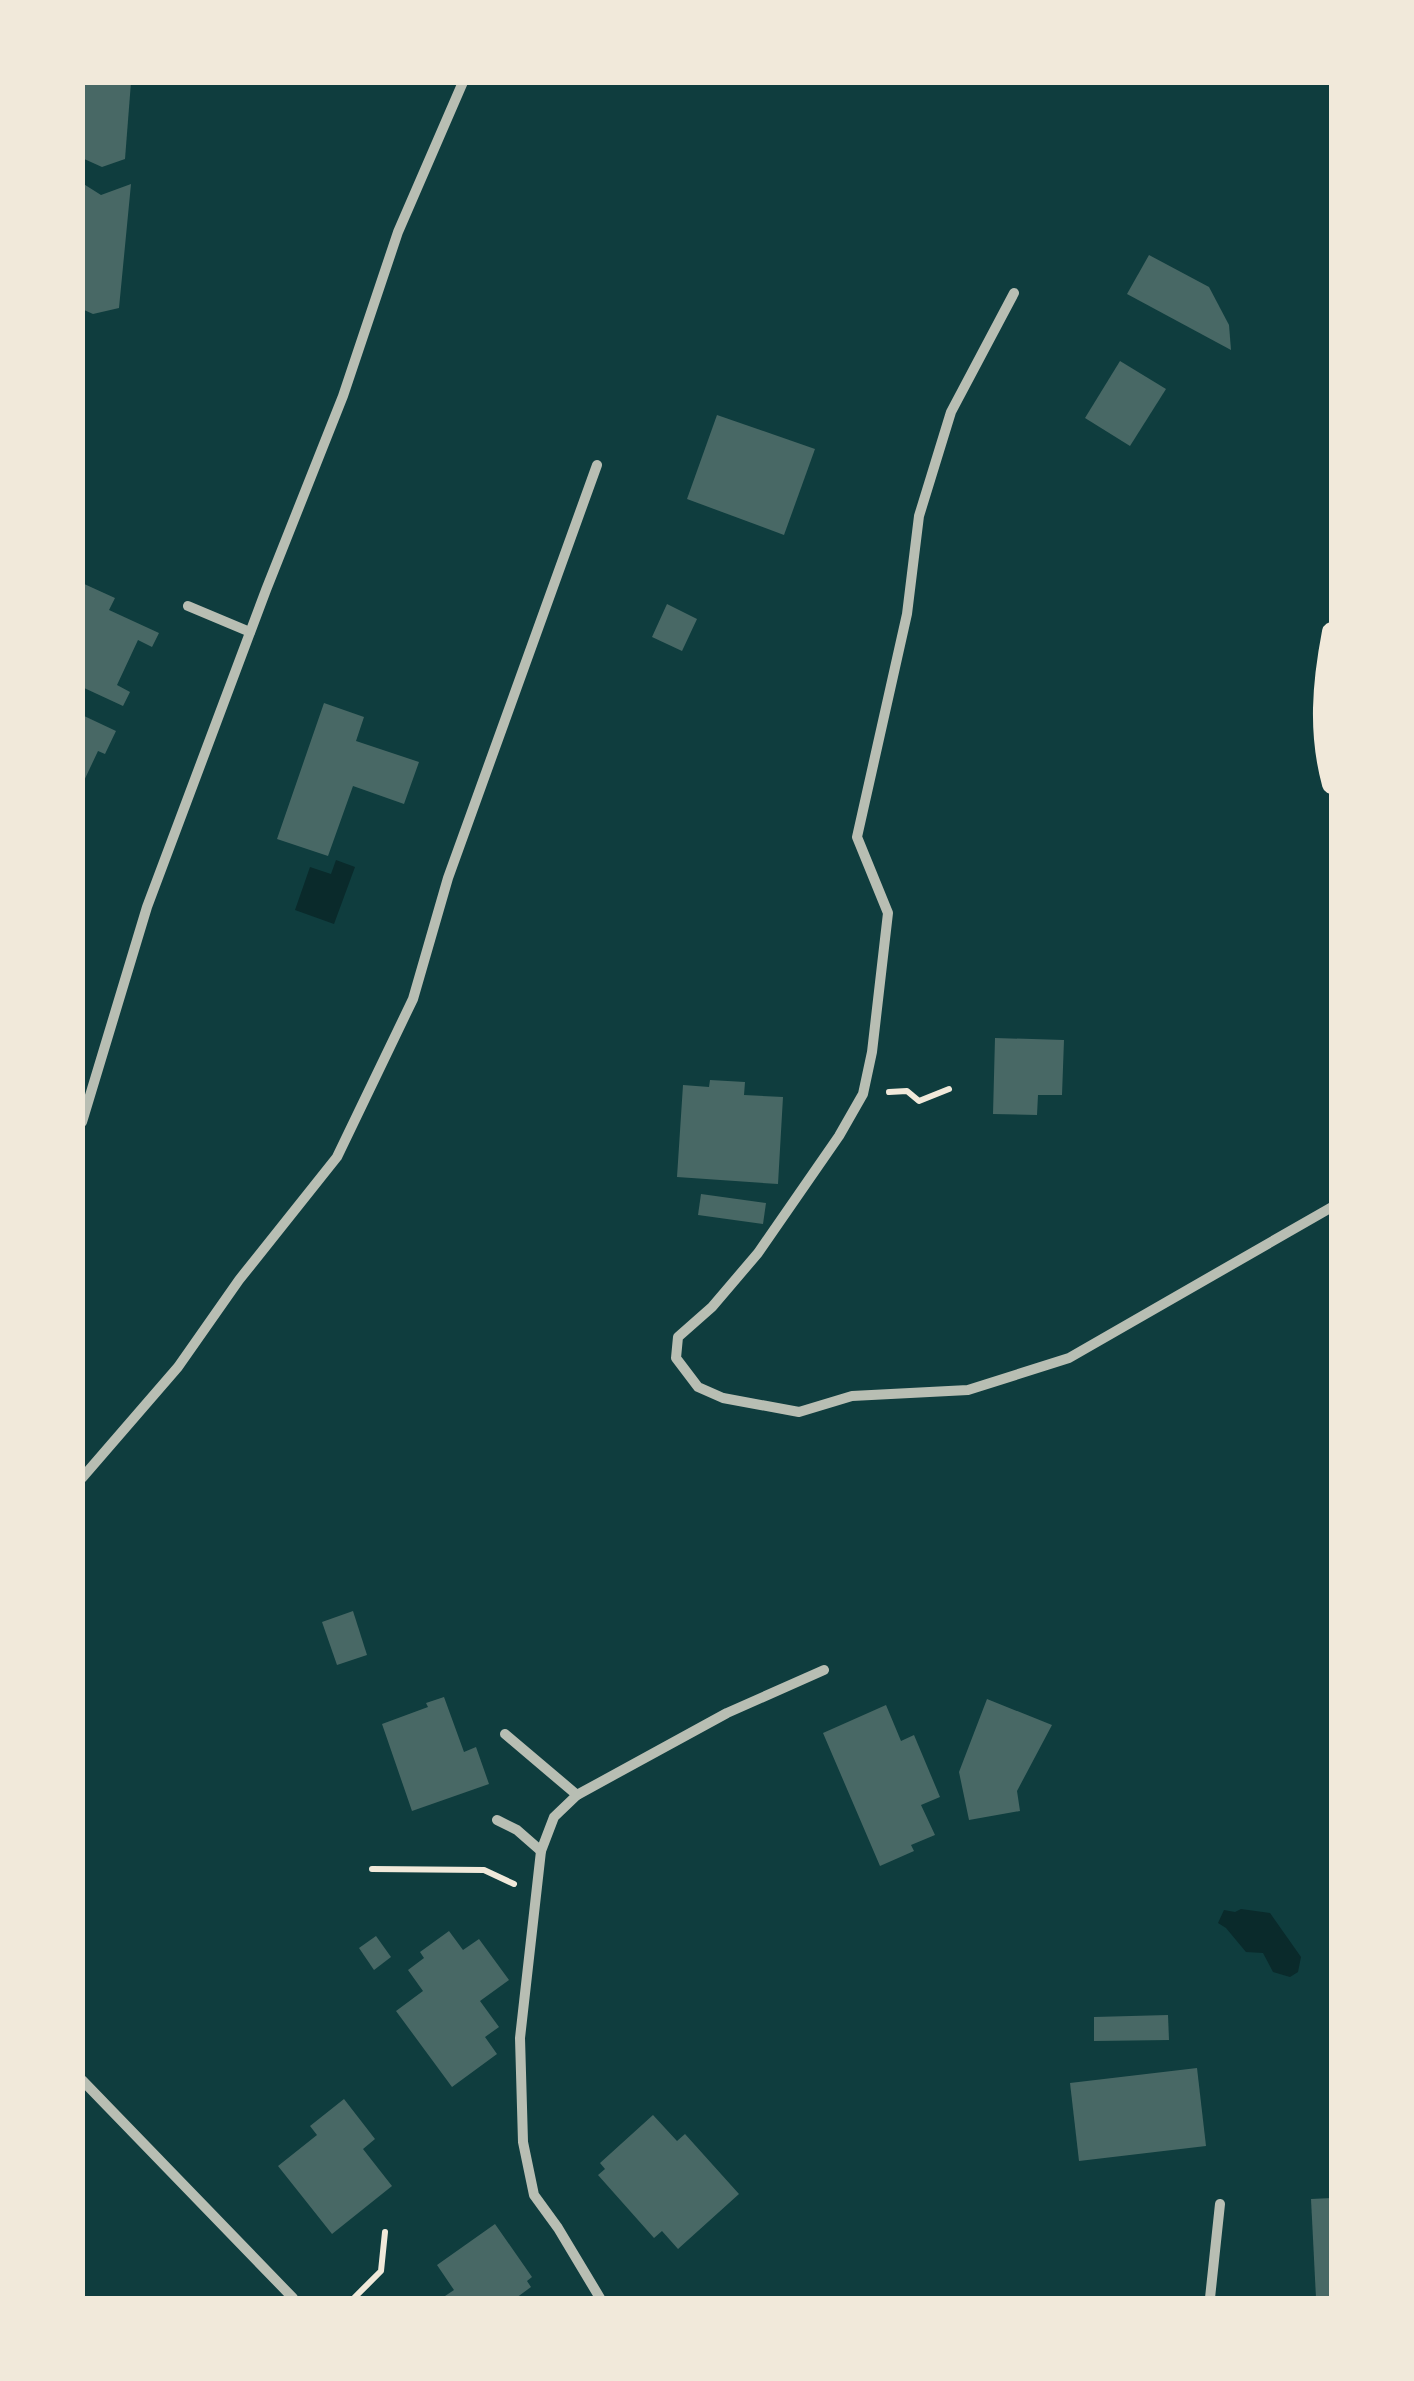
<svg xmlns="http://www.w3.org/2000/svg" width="1414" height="2381" font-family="Poppins,sans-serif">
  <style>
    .water { fill: #0a2a2b }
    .building { fill: #486865 }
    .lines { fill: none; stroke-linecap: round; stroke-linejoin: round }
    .path { stroke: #f1e9da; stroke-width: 6 }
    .minor { stroke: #b8beb3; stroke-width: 10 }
    .secondary { stroke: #f1e9da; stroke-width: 20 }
  </style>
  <rect width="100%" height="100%" fill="#0f3d3e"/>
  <g class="water">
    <path d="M336,860L355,867L334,924L295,910L310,867L331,874Z"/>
    <path d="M1241,1909L1270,1913L1301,1957L1298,1972L1290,1977L1273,1972L1263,1953L1246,1952L1226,1928L1218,1923L1224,1910L1235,1912Z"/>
  </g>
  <g class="building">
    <path d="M82,82H131L125,159L102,167L82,158Z"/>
    <path d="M82,183L101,195L131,184L119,308L93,314L82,309Z"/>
    <path d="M1149,255L1209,287L1229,325L1231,350L1127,294Z"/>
    <path d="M1120,361L1166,389L1130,446L1085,418Z"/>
    <path d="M717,415L815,449L784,535L687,499Z"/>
    <path d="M82,583L115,598L109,610L159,633L152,647L138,640L117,685L130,692L123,706L82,687Z"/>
    <path d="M667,604L697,619L682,651L652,637Z"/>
    <path d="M324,703L364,717L356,741L419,762L404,804L353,786L328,856L277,839Z"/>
    <path d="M82,715L116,731L105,754L98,751L82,785Z"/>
    <path d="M995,1038L1064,1040L1062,1095H1038L1037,1115L993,1114Z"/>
    <path d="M710,1080L745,1082L744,1095L783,1097L778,1184L677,1177L683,1085L709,1087Z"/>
    <path d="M701,1194L766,1203L763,1224L698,1215Z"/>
    <path d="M353,1611L367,1655L337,1665L322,1622Z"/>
    <path d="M444,1697L464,1752L476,1747L489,1784L412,1811L382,1724L428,1707L426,1703Z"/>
    <path d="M987,1699L1052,1725L1017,1791L1020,1811L969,1820L959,1772Z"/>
    <path d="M886,1705L901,1741L914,1735L940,1797L921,1805L935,1835L911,1845L914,1851L880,1866L823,1733Z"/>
    <path d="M449,1931L463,1950L479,1939L509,1980L480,2001L499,2027L485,2037L497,2054L452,2087L396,2011L423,1991L408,1970L424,1958L420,1952Z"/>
    <path d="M376,1936L391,1957L374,1970L359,1948Z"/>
    <path d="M1168,2015L1169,2040L1094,2041V2017Z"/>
    <path d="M1197,2068L1206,2146L1079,2161L1070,2083Z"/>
    <path d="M344,2099L375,2139L363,2149L392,2186L332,2234L278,2166L317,2135L310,2126Z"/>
    <path d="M653,2115L677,2141L685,2134L739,2194L678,2249L662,2231L654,2238L598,2175L605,2169L600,2163Z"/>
    <path d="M1332,2198V2298H1316L1311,2199Z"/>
    <path d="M495,2224L532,2277L527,2281L531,2287L516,2298H442L454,2290L437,2265Z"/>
  </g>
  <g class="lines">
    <g class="path">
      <path d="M889,1092L907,1091L919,1101L949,1089"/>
      <path d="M372,1869L484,1870L514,1884"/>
      <path d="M354,2298L381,2271L385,2232"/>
    </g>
    <g class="minor">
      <path d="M1014,293L951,412L919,516L907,614L857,837L888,913L872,1052L863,1094L839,1136L758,1253L712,1307L678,1337L676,1358L698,1387L723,1398L799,1412L852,1396L968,1390L1069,1358L1332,1207"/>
      <path d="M188,606L250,632"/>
      <path d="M82,1122L147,907L266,590L343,396L398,232L463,82"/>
      <path d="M82,1478L178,1367L239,1280L337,1157L413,999L448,878L597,465"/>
      <path d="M505,1734L577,1795"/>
      <path d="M497,1820L517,1830L541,1851"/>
      <path d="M82,2080L293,2298"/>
      <path d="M600,2298L558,2228L534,2195L523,2142L520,2038L541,1851L554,1817L577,1795L727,1713L824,1670"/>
      <path d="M1210,2298L1220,2204"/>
    </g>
    <path class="secondary" d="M1332,632C1322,684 1318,733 1332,784"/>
  </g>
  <rect width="1414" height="2381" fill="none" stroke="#f1e9da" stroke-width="170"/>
</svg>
